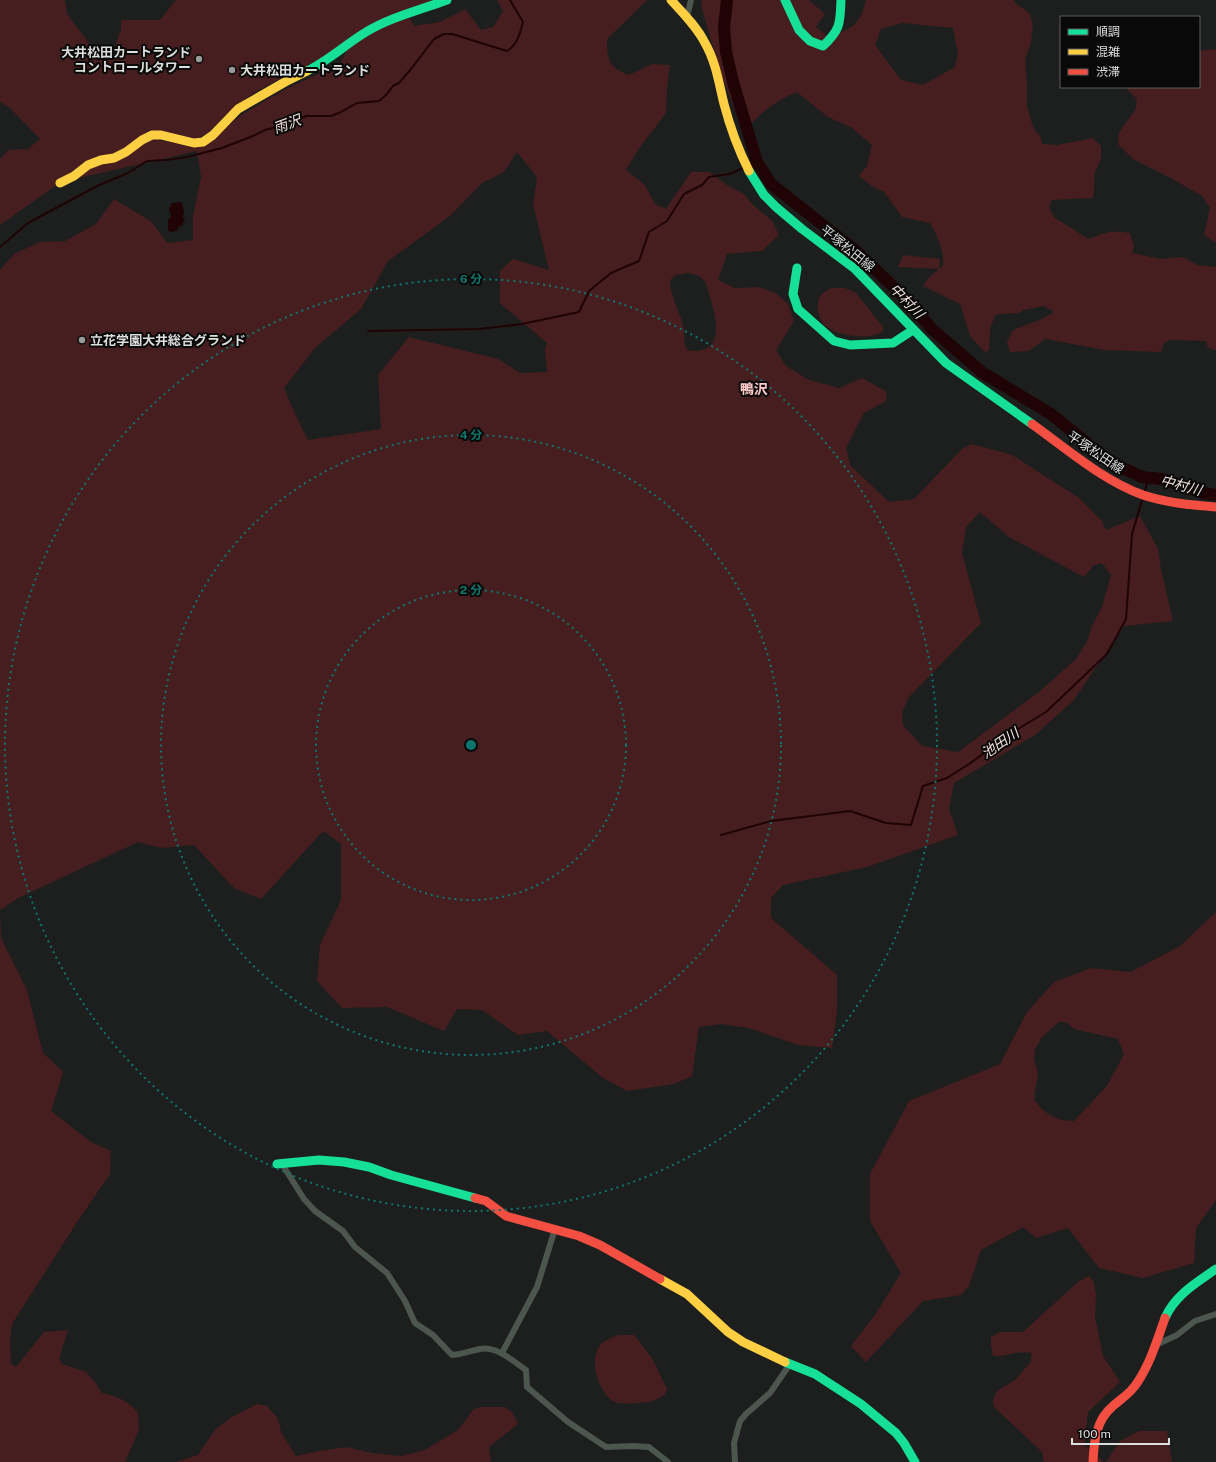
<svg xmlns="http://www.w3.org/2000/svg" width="1216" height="1462" font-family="'Public Sans','Noto Sans JP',sans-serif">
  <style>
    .green { fill: #461e1f; fill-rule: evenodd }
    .water { fill: #1f0305 }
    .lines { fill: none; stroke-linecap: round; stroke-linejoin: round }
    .stream { stroke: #1f0305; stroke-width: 2 }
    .river { stroke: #1f0305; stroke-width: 12 }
    .street { stroke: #4c564e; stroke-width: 6 }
    .fast { stroke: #16e098; stroke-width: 9 }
    .slow { stroke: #ffcf43; stroke-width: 9 }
    .jam { stroke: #f24e42; stroke-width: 9 }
    .ring { fill: none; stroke: #0f766e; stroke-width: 2; stroke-dasharray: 2 4 }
    .poi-dot { fill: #999b9a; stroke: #080908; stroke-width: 1.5 }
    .labels { text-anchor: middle; stroke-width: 4; stroke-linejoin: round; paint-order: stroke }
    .poi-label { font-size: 13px; font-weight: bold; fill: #dcdedc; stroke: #080908; text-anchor: start }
    .street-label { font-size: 13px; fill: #dcdedc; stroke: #080908 }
    .water-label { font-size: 14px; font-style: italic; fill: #f2dfde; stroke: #080908 }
    .neighbourhood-label { font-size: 14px; font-weight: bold; fill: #fec9c7; stroke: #080908 }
    .centre { fill: #0f766e; stroke: #080908; stroke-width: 2 }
    .ring-label { font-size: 12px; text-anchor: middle; font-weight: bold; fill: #0f766e; stroke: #080908; stroke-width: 4; stroke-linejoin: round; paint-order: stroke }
  </style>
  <rect width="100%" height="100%" fill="#1d1f1e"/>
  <g class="green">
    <path d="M0,0H65L67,14L92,47H115L121,29V20H160L176,0H438L407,13L414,26L440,22L465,9L481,30L493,27L503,11L497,0H647L607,39C607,60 609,68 629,75L652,64L670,65L667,87L666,113L638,150L626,170L645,185L655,204L666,209L691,172H709L727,185L744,194L752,204L772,221L779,235L762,251L727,254L718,280L735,288L758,287L776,293L788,304L794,321L776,350L786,366L809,380L839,388L862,378L887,392L886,401L864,413L846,448L850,465L889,502L914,499L962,449L972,444L1012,455L1079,498L1102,521L1106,530L1140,516L1158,549L1161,569L1173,621L1124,626L1073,701L1035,735L954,783L949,809L958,835L867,867L783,885L771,898V918L837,975V1010L832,1048L798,1045L749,1028L721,1024L699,1027L692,1076L674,1084L627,1091L603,1078L547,1031L518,1035L482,1010L457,1009L444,1031L387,1007L342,1008L317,981L320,945L341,900V844L323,831L261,899L234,888L194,845L161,848L138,842L18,898L0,910L1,938L27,990L43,1053L63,1072L51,1111L91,1142L111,1151L110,1174L79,1219L12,1324L10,1342L11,1363L16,1367L44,1332L68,1330L59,1358L62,1364L86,1372L95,1382L102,1393C117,1396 128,1401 138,1412L139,1430L125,1462H0V270L14,254L40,242L65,241L96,224L114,199L152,222L167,243L193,240V216L201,177L197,151L61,182L0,225V159L8,150L28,149L40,139L10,108L0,102ZM354,36L340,64L284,90L256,106L241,115L204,146L150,139L147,130L152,132C162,134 190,140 197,138C212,134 220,119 232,109C259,86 293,74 324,57C335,51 344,43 354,36ZM517,152L537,177L533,204L549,270L513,259L500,271V303L547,343L545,349L547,372L520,373L498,359L409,337L378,375L381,429L308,440L296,416L284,388L315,348L361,309L388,261L450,216L482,183L504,172ZM687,273C694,274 701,275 705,282C708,287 709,295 711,300C718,323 723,357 687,350C682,340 686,335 683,325C679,310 670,296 670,280L676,275ZM980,512L1009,537L1084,577L1094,565L1102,563L1111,575L1102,607L1091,628L1087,642L1075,660L1039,692L958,752L922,746L903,725L902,712L909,697L981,623L962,553L966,527Z"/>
    <path d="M702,0H809L825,14L816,27L827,36C852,30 860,25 866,0H1014V2L1029,13L1033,24L1031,42L1025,60L1027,83V106L1033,127L1041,138L1042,144L1057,145L1093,138L1101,146V159L1095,172L1093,198L1052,200L1049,207L1054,217L1088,239C1106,232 1111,230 1130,233L1134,246L1132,253L1161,259L1182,257L1198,265L1216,267V350L1208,348L1206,341L1171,340L1164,343L1161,352L1105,350L1045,339L1029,351L1010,352L1007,342L1013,330L1042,319L1054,312L1044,306L1023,310L1020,313L999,314L995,316L990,328L989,349L986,353L970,336L960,304L923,286L929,277L939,269L898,267L903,255L940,259L939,269L943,265C944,249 938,238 930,223L902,217L884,192L873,187L859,176L867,166L872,145L852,128L828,117L797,92C780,99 766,108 753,122H740C724,85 712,45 701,5ZM902,23L953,28L958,54L955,67L923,85L901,80L875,45L881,29Z"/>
    <path d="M1216,49V243L1204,235L1210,208L1202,196L1171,178L1133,159L1118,144L1119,132L1136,109L1137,99L1125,87H1199V51Z"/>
    <path d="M831,288H845L856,293L883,327V331C871,341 839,336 827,327C820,322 819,315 818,308C818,304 818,298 821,295C823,293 828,290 831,288Z"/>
    <path d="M1216,912V1200L1196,1228L1194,1263L1143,1278L1099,1268L1068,1228L1036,1238L1023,1227L981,1250L969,1286L961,1295L923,1301L866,1362L851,1346L875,1315L901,1273L870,1221V1174L909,1101L1000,1064L1027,1012L1054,982L1091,968L1131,972L1180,946ZM1059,1022H1066L1074,1029L1118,1039L1124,1054L1107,1086L1074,1121C1056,1121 1044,1114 1034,1099L1038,1073L1034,1059L1035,1049L1042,1037Z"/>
    <path d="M1089,1276L1094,1282L1096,1295L1095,1317L1103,1356L1120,1382L1088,1412L1084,1445L1104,1462H1044L1042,1452L993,1406V1400L997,1391L1015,1380L1030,1363L1032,1353C1018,1350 1006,1357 993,1356L991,1347V1337L1000,1332H1023L1078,1282Z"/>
    <path d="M618,1335H634L652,1358L667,1389L665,1394C661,1397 656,1400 652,1401C644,1403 622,1405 615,1402C598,1394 587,1357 602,1343C606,1340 613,1337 618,1335Z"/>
    <path d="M257,1404L267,1406L278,1419L281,1432L296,1456L319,1451L347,1447L372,1453L401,1456L425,1450L458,1430L474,1409L481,1407H505L513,1413L518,1424L489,1447L491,1462H176L198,1455L215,1430L230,1418Z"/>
    <path d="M1139,1431H1167L1172,1462H1106L1120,1441Z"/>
  </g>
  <path class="water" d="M180,202L182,203L184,213L183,217L185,219L183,222V225L178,227L177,231L170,232L168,230V220L171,216L169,209L172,203Z"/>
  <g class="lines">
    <g class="stream">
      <path d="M749,165L757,162"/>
      <path d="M0,247L28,223L99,185L128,173L147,161L167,160L187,157L222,148L253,136L265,130L289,124L306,116H331L339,113L357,103L379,101L386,95L393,86L399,83L411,69L434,39L444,34H452L507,51C517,45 520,34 523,22L510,0"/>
      <path d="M368,331L479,329L522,324L579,312L589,291L611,273L639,261L649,232L667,221L684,194L702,185L709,177L730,174L743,168"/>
      <path d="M1145,491L1149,477"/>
      <path d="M721,835L771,821L850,811L886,823L911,825L923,786L947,778L969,764L1013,732L1046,712L1107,654L1126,619L1132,534L1143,497"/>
    </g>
    <path class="river" d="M727,0L724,27L726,52L733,82L757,162L771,184L856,251L903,296L933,330L983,373L1051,414L1089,445L1116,465L1142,477L1162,479L1203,493L1216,495"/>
    <g class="street">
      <path d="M687,17L691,0"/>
      <path d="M282,1164L304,1199L315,1211L343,1231L355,1247L387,1273L405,1301L415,1323L433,1335L452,1355C464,1354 470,1351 480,1349C497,1346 513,1361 526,1370L527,1387L568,1422L606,1447L633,1446L649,1447L668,1462"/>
      <path d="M1156,1345L1177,1335L1195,1321L1216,1314"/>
      <path d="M502,1353L537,1287L555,1229"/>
      <path d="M735,1462L734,1443L740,1421L746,1414L770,1393L790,1364"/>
    </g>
    <g class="fast">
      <path d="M785,0L799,30L810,41L823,46C841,29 840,23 841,0"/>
      <path d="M307,71C328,61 346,44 366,32C391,17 420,10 447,0"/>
      <path d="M749,171L764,195L776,207L802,229L855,269L946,363L1032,424"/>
      <path d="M797,268L793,294L798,309L834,341L850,345L893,343L913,330"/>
      <path d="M277,1164L319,1160L344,1162L369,1167L391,1175L475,1198"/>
      <path d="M1165,1318C1175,1295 1196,1283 1216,1269"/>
      <path d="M785,1362L815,1374L861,1404L896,1433L904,1443L915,1462"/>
    </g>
    <g class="slow">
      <path d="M671,0C683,13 697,27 705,43C716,62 719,84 724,104C730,127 738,149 749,171"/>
      <path d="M60,183L74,176L88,165L101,160L114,158L126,152L142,140L152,135H161L194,143L203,142L213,135L238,109L285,82L307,71"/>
      <path d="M660,1279L687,1294L728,1332L743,1342L785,1362"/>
    </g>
    <g class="jam">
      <path d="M1032,424C1067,449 1102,480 1143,495C1167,503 1191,505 1216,507"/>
      <path d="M475,1198L486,1201L506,1216L579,1236L600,1245L660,1279"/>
      <path d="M1093,1462C1094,1441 1096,1420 1113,1406C1122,1398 1131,1393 1137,1383C1151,1362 1157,1340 1165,1318"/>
    </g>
  </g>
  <g class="ring">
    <circle cx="471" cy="745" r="155"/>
    <circle cx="471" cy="745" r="310"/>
    <circle cx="471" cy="745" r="466"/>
  </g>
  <g class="poi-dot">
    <circle cx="199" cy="59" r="4"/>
    <circle cx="232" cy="70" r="4"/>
    <circle cx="82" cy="340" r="4"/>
  </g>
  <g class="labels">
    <g class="poi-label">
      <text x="191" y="57" text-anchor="end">大井松田カートランド<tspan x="191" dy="15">コントロールタワー</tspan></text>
      <text x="240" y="75">大井松田カートランド</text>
      <text x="90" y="345">立花学園大井総合グランド</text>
    </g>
    <g class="street-label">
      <text transform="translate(848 248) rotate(39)" y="5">平塚松田線</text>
      <text transform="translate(1096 452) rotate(34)" y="5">平塚松田線</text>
    </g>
    <g class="water-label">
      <text transform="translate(287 124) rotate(-20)" y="5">雨沢</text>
      <text transform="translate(907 301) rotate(46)" y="5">中村川</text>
      <text transform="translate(1181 485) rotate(15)" y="5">中村川</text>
      <text transform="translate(1000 743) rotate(-34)" y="5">池田川</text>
    </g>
    <g class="neighbourhood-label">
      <text x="754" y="394">鴨沢</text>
    </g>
  </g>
  <circle cx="471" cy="745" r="6" class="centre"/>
  <g class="ring-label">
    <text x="471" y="283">6 分</text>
    <text x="471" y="439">4 分</text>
    <text x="471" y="594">2 分</text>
  </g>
  <rect x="1060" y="16" width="140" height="72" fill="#080908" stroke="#5d5e5d"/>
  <rect x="1068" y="29" width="20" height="6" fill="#16e098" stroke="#5d5e5d"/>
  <text x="1096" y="36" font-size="12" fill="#dcdedc">順調</text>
  <rect x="1068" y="49" width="20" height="6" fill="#ffcf43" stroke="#5d5e5d"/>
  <text x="1096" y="56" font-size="12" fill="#dcdedc">混雑</text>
  <rect x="1068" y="69" width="20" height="6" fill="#f24e42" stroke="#5d5e5d"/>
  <text x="1096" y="76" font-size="12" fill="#dcdedc">渋滞</text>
  <path d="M1072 1438v6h97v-6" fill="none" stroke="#dcdedc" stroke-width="2"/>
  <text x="1078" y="1438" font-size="12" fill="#dcdedc" stroke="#080908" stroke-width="3" paint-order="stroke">100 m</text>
</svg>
